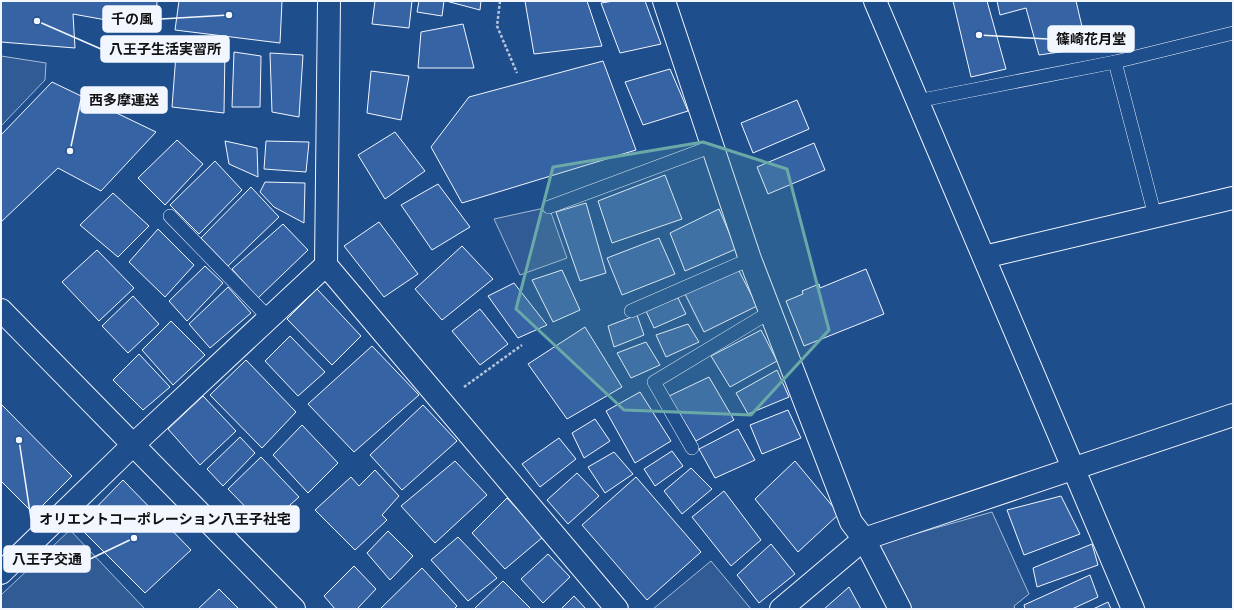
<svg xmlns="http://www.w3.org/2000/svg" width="1234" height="610" font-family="'Sofia Sans Condensed','Noto Sans JP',sans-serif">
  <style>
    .parking { fill: #305b95; stroke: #a8bbd7 }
    .building { fill: #3563a3; stroke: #f2f6ff }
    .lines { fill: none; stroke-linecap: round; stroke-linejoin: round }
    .service-casing { stroke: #f2f6ff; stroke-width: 14 }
    .minor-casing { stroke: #f2f6ff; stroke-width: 24 }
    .tertiary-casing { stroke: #f2f6ff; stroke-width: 24 }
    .path { stroke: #b3c4dc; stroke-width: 2.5; stroke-dasharray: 3 2; stroke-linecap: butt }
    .service { stroke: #1f4e8c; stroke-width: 13 }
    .minor { stroke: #1f4e8c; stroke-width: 22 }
    .tertiary { stroke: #1f4e8c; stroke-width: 22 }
    .marked { fill: #6aa9a8; fill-opacity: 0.2; stroke: #6aa9a8; stroke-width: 3; stroke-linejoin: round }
    .leader { fill: none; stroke: #f2f6ff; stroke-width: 1.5 }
    .callout-dot { fill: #f2f6ff; stroke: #1f4e8c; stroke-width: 1.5 }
    .callout { fill: #f2f6ff; stroke: #f2f6ff; stroke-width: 1.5 }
    .callout-label { font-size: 14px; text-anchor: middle; font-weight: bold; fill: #111 }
  </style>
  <rect width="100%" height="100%" fill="#1f4e8c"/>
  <g class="parking">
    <path d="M1,56L46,63L45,80L1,126Z"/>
    <path d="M549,207L567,258L520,275L494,219Z"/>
    <path d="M992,512L1029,594L1014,606L1015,609H909L876,545Z"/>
    <path d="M70,530L145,609H1V595Z"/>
    <path d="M711,561L751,609H653Z"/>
  </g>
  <g class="building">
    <path d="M1,1H157L156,29L73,14L75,48L1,42Z"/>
    <path d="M179,1H282L280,43L175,30Z"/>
    <path d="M375,1H412L409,28L372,24Z"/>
    <path d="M419,1H444L442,16L417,12Z"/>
    <path d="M446,1H481L480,10Z"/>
    <path d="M525,1H587L602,46L534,54Z"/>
    <path d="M614,1H645L661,44L620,53L601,3Z"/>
    <path d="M953,1H987L1006,69L971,77Z"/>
    <path d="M997,1H1076L1087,48L1039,55L1026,8L1000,15Z"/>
    <path d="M463,24L474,68H418L421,32Z"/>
    <path d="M177,41L225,49L224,113L172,107Z"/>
    <path d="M234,52L261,56L260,107H232Z"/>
    <path d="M270,53L303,55L299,117L272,112Z"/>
    <path d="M603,61L636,150L462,203L431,147L469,97Z"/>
    <path d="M670,69L688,111L643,125L625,82Z"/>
    <path d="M371,71L409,76L401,120L367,113Z"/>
    <path d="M52,82L156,132L101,191L58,168L1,222V135Z"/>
    <path d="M797,100L809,129L753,153L741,123Z"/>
    <path d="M395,132L425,171L385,199L358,155Z"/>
    <path d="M177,140L203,164L165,205L138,178Z"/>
    <path d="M225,141L257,148L258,177L229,164Z"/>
    <path d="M266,141L309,142L306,172L264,169Z"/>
    <path d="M814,143L825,170L768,194L757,167Z"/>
    <path d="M215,161L242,190L199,234L170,205Z"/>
    <path d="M665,175L682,219L612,243L598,201Z"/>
    <path d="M265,182L305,183L304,223L274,207L260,192Z"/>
    <path d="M438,184L470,227L432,250L401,205Z"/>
    <path d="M251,187L279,217L228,266L201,238Z"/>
    <path d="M113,193L149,226L118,257L80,225Z"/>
    <path d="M586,203L606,273L580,281L556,212Z"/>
    <path d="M719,209L736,249L685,271L670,233Z"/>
    <path d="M379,222L418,274L384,297L344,246Z"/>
    <path d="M283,224L308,250L258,298L232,269Z"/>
    <path d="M158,229L194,265L165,297L129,262Z"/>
    <path d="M659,238L675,274L622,295L607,258Z"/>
    <path d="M462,246L493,279L442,320L415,289Z"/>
    <path d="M97,250L134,288L99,321L62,282Z"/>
    <path d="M205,266L223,283L187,321L169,301Z"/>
    <path d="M737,267L757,306L704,332L684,292Z"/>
    <path d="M866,269L884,314L804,346L786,301L803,294L802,291L819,284L820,288Z"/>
    <path d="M562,270L580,310L553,322L532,280Z"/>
    <path d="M514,283L547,325L518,338L488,296Z"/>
    <path d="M228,287L251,313L210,348L189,324Z"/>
    <path d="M317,289L361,336L332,365L287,319Z"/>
    <path d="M133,296L159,324L128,353L102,326Z"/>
    <path d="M678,298L686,314L654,328L645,309Z"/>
    <path d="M480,309L508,344L480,365L452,331Z"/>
    <path d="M637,315L644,335L614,347L608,326Z"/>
    <path d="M171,321L205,355L173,385L142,350Z"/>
    <path d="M688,324L699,342L666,357L656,335Z"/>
    <path d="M585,327L622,387L567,419L528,364Z"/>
    <path d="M761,330L777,361L730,387L711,356Z"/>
    <path d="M290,336L325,372L298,396L265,361Z"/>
    <path d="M646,342L660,365L631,378L617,353Z"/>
    <path d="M372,346L419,395L354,452L308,404Z"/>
    <path d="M139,354L170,387L143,410L113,380Z"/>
    <path d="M246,360L296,412L262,448L210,395Z"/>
    <path d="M777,370L789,397L748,414L736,393Z"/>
    <path d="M709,377L734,420L696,441L669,396Z"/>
    <path d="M640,392L671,441L635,463L606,411Z"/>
    <path d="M203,396L236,431L200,465L168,429Z"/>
    <path d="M1,404L72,476L34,514L1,481Z"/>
    <path d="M423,405L457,441L402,490L370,455Z"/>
    <path d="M788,410L801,438L762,454L750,425Z"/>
    <path d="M595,419L610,441L584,458L572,433Z"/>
    <path d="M302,425L338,463L308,493L273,455Z"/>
    <path d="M738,429L755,460L715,478L699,449Z"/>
    <path d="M240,437L255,453L223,486L207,469Z"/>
    <path d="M559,438L576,459L540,487L522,464Z"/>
    <path d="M672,451L683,466L655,486L644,469Z"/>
    <path d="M614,452L633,474L605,493L588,467Z"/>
    <path d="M261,457L299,497L265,527L228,489Z"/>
    <path d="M455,461L487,495L435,543L401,506Z"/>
    <path d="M795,461L839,514L798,552L755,499Z"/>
    <path d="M691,468L712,489L682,514L664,491Z"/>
    <path d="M375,470L399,496L382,515L387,520L355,550L315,510L351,477L359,486Z"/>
    <path d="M577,473L599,496L568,524L547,500Z"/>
    <path d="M636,477L701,552L647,600L582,525Z"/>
    <path d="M123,480L191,550L145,593L78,526Z"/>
    <path d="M724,491L761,540L731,566L692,517Z"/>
    <path d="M1061,496L1080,534L1024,555L1007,510Z"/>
    <path d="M507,498L543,537L505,569L472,533Z"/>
    <path d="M388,531L413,556L390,580L367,553Z"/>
    <path d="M458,537L497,578L468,601L431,560Z"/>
    <path d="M771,544L795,574L759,603L737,575Z"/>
    <path d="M1092,544L1098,565L1037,587L1033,568Z"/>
    <path d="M548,554L570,577L543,603L521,579Z"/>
    <path d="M354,566L376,589L357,609H335L324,596Z"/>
    <path d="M422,568L457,606L454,609H380Z"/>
    <path d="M1090,575L1098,597L1072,609H1025L1024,605Z"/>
    <path d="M503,581L531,609H476L475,608Z"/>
    <path d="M849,587L861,609H824Z"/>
    <path d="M219,589L239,609H198Z"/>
    <path d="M574,596L586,609H561Z"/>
    <path d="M1108,602L1111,609H1093Z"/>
  </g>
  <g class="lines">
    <g class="service-casing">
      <g id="service">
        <path d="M917,101L1115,62"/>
        <path d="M549,207L713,146"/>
        <path d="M170,216L269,318"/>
        <path d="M1155,216L1115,62L1233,33"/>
        <path d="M631,311L750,259"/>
        <path d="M692,448L654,382L770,312"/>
      </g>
    </g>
    <g class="minor-casing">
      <g id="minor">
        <path d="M329,1L326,265L617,609"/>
        <path d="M664,1L750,259L851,522L864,539L900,609"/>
        <path d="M875,1L1133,609"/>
        <path d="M984,257L1233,198"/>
        <path d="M1,573L134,444L326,265"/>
        <path d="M781,609L864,539L1233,415"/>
      </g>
    </g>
    <g class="tertiary-casing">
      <path id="tertiary" d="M1,310L294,609"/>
    </g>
    <g class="path">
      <path d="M500,1L497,26L517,73"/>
      <path d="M464,387L522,345"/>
    </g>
    <use href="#service" class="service"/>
    <use href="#minor" class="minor"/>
    <use href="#tertiary" class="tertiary"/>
  </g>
  <path class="marked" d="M703,142L787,169L829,330L751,415L624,410L516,309L553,167Z"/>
  <path class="leader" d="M229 15L161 19M979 35L1048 39M37 21L101 49M70 151L81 100M19 440L31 519M134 538L90 559"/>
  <g class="callout-dot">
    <circle cx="229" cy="15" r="4"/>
    <circle cx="979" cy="35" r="4"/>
    <circle cx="37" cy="21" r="4"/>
    <circle cx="70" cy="151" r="4"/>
    <circle cx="19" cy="440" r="4"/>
    <circle cx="134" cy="538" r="4"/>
  </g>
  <g class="callout">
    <rect x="103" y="6" width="58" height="26" rx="4"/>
    <rect x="1048" y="26" width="86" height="26" rx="4"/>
    <rect x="101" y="36" width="128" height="26" rx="4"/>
    <rect x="81" y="87" width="86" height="26" rx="4"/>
    <rect x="31" y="506" width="268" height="26" rx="4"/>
    <rect x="4" y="546" width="86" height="26" rx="4"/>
  </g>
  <g class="callout-label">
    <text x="132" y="24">千の風</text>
    <text x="1091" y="44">篠崎花月堂</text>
    <text x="165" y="54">八王子生活実習所</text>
    <text x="124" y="105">西多摩運送</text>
    <text x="165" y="524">オリエントコーポレーション八王子社宅</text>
    <text x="47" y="564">八王子交通</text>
  </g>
  <rect width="1234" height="610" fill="none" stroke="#f2f6ff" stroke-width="4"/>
</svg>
